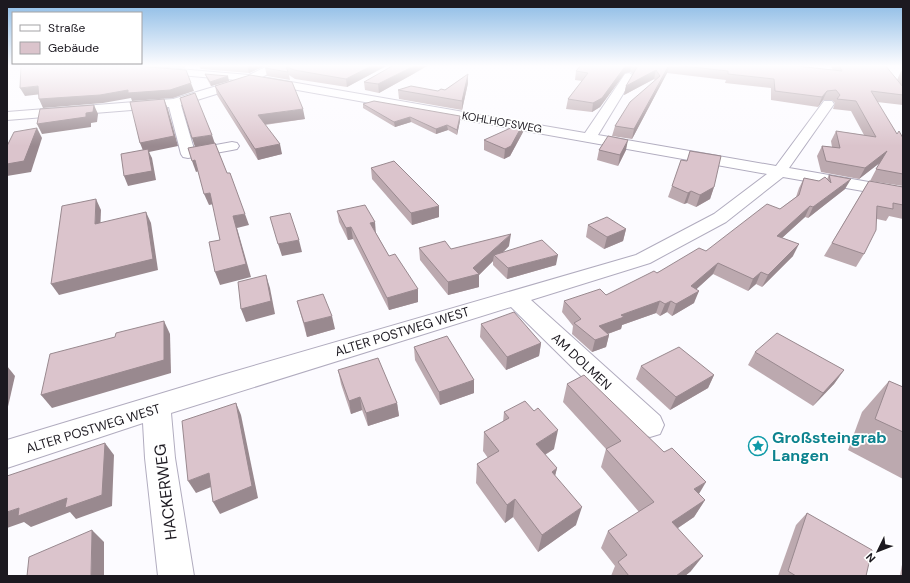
<svg xmlns="http://www.w3.org/2000/svg" width="910" height="583" font-family="'DM Sans',sans-serif">
  <style>
    .lines { fill: none; stroke-linecap: round; stroke-linejoin: round }
    .minor-casing { stroke: #b1acbf; stroke-width: 2 }
    .minor { fill: #fff; fill-rule: evenodd }
    .wall { fill: #bca9af }
    .shaded-wall { fill: #99898f }
    .building { fill: #dbc4cc; stroke: #99898f }
    .labels { text-anchor: middle; stroke-width: 3.5; stroke-linejoin: round; paint-order: stroke }
    .far-street-label { font-size: 11px; fill: #1c1920; stroke: #fff }
    .street-label { font-size: 13px; fill: #1c1920; stroke: #fff }
    .near-culture-label { font-size: 16px; font-weight: bold; fill: #0d838f; stroke: #fff; text-anchor: start }
    .near-street-label { font-size: 16px; fill: #1c1920; stroke: #fff }
  </style>
  <rect width="100%" height="100%" fill="#fcfbff"/>
  <g class="lines">
    <g class="minor-casing">
      <path id="minor" d="M95,65H132L249,75L270,65H283L282,67L262,77L585,133L625,74L629,73L634,76L598,135L776,166L824,101H832L834,104L789,168L903,188V198L783,177L726,222L650,263L531,300L660,416L664,425L660,434L650,437L640,434L511,307L171,413L175,458L194,576H158L145,458L143,423L7,468V440L219,376L636,255L714,214L767,174L252,82L242,86L181,105L194,149L232,142L237,143L239,146L237,149L232,150L188,158L183,157L181,154L169,107L7,120V112L173,99L237,80L100,68Z"/>
    </g>
    <use href="#minor" class="minor"/>
  </g>
  <g class="wall">
    <path d="M146,65H184L185,68Z"/>
    <path d="M198,65H267L249,73L201,69Z"/>
    <path d="M272,65H388L347,87L295,79L289,75L290,80L267,76L265,68Z"/>
    <path d="M581,65H788L833,70L830,65H885L897,80L901,71L903,72V105L877,102L897,134L903,138V186L870,181L880,162L859,179L821,172L817,156L822,146L832,147L831,141L836,131L864,135L851,111L833,109L835,103L832,100H823L818,107L771,100V88L725,83L726,80L667,73L632,139L612,136L615,126L655,81L654,79L624,95L626,86L633,74L630,72L625,73L600,107L592,112L566,109L568,99L582,81L575,80L576,71Z"/>
    <path d="M415,73L379,93L365,90L364,82Z"/>
    <path d="M205,74L229,81L211,86L207,79Z"/>
    <path d="M468,74V83L462,110L399,99L398,90L438,91L445,90Z"/>
    <path d="M215,86L305,119L265,125L282,154L258,160L217,95Z"/>
    <path d="M363,104L460,121L457,135L448,130L436,134L411,122L395,127L363,108Z"/>
    <path d="M524,122L523,132L510,156L504,159L484,150V140Z"/>
    <path d="M599,150H626L618,166L597,160Z"/>
    <path d="M371,168L439,217L412,225L372,179Z"/>
    <path d="M829,175L845,189L808,218L805,217L782,238L793,256L762,287L756,284L748,291L713,274L696,289L694,303L672,316L667,312L660,316L656,313L622,325L621,329L608,334L609,335L606,347L592,352L572,334L573,326L562,312L564,301L606,295L706,251L780,209L796,197L799,188L804,178L819,181L827,179Z"/>
    <path d="M869,181L903,187V219L889,216L886,221L877,219L864,254L856,267L824,256Z"/>
    <path d="M672,186L714,187L710,199L696,207L687,203L684,204L668,197Z"/>
    <path d="M337,211L376,233L389,256L418,302L389,310L353,239L348,240L339,222Z"/>
    <path d="M588,225L626,229L623,241L604,249L586,237Z"/>
    <path d="M509,246L503,252L556,265L507,279L493,265V261L479,275V287L448,295L420,260L419,248L451,249Z"/>
    <path d="M297,301L335,329L307,337Z"/>
    <path d="M481,324L541,343L539,356L506,370L480,337Z"/>
    <path d="M414,347L474,380V393L440,405L415,360Z"/>
    <path d="M755,352L844,370L834,384L813,406L748,365Z"/>
    <path d="M641,366L714,375L708,388L670,410L636,379Z"/>
    <path d="M338,370L397,403L399,416L368,426L362,410L351,414L341,384Z"/>
    <path d="M889,381L903,387V479L848,450L862,412Z"/>
    <path d="M567,384L699,494L705,500L694,517L678,528L691,571L685,576H611L615,566L601,548L608,531L639,512L601,467L606,449L563,402Z"/>
    <path d="M504,412L554,449L545,455L557,468L555,476L576,525L538,552L513,517L505,523L476,483L477,464L488,458L483,451L484,432L503,422Z"/>
    <path d="M807,513L866,576H778L796,525Z"/>
    <path d="M903,559V576H900Z"/>
  </g>
  <g class="shaded-wall">
    <path d="M247,65H267L249,73Z"/>
    <path d="M373,65H388L347,87L346,79Z"/>
    <path d="M416,65H429L415,73L379,93L378,84Z"/>
    <path d="M626,65H631L630,72L625,73L600,107L592,112L593,103Z"/>
    <path d="M670,65L667,73L632,139L634,129Z"/>
    <path d="M656,70L654,79L624,95L626,86Z"/>
    <path d="M468,74V83L462,110V101Z"/>
    <path d="M228,76L229,81L211,86L210,82Z"/>
    <path d="M191,83L194,91L173,98L132,101L131,98L103,103L43,108L39,99Z"/>
    <path d="M38,86L42,94L25,96L20,88Z"/>
    <path d="M827,91L823,100L818,107L822,97Z"/>
    <path d="M164,99L168,109L178,146L149,152L152,158L156,180L128,186L124,176L144,153L140,143Z"/>
    <path d="M94,105L98,114L97,122L91,123V127L42,134L37,124L86,113Z"/>
    <path d="M303,109L305,119L260,125L258,115Z"/>
    <path d="M460,116V121L457,135V130Z"/>
    <path d="M410,117L411,122L395,127L394,122Z"/>
    <path d="M524,122L523,132L510,156L504,159L505,149Z"/>
    <path d="M447,125L448,130L436,134V129Z"/>
    <path d="M37,128L42,138L31,172L7,176V164Z"/>
    <path d="M212,135L215,144L195,147L192,138Z"/>
    <path d="M628,140L626,150L618,166L620,155Z"/>
    <path d="M280,144L282,154L258,160L255,149Z"/>
    <path d="M887,151L881,162L859,179L865,168Z"/>
    <path d="M195,160L199,171L196,172L192,161Z"/>
    <path d="M851,179L845,189L808,218L813,207Z"/>
    <path d="M714,187L710,199L696,207L700,195Z"/>
    <path d="M691,191L687,203L684,204L688,193Z"/>
    <path d="M210,193L214,204L209,205L204,194Z"/>
    <path d="M96,199L101,210L100,234L95,224Z"/>
    <path d="M439,206V217L412,225L411,213Z"/>
    <path d="M810,206L805,217L772,247L777,236Z"/>
    <path d="M146,212L151,223L158,270L59,295L51,284Z"/>
    <path d="M245,214L249,225L237,228L251,277L220,285L215,272L233,216Z"/>
    <path d="M375,222L376,234L370,223Z"/>
    <path d="M351,227L353,239L348,240L346,228Z"/>
    <path d="M626,229L623,241L604,249L607,237Z"/>
    <path d="M511,234L509,246L497,258L494,255L493,261L479,275V287L448,295V282L473,268Z"/>
    <path d="M299,240L302,252L282,256L278,244Z"/>
    <path d="M799,244L793,256L762,287L768,275Z"/>
    <path d="M558,255L556,265L507,279L508,268Z"/>
    <path d="M718,263L713,274L688,297L699,291L694,303L672,316L676,304L691,286Z"/>
    <path d="M761,272L756,284L748,291L753,279Z"/>
    <path d="M266,275L270,288L275,314L246,322L241,309Z"/>
    <path d="M418,289V302L389,310L387,298Z"/>
    <path d="M660,301L656,313L622,325L621,329L596,338L599,326L621,315Z"/>
    <path d="M671,301L667,312L660,316L665,304Z"/>
    <path d="M332,316L335,329L307,337L304,323Z"/>
    <path d="M164,321L170,334L171,373L52,408L41,395Z"/>
    <path d="M609,335L606,347L592,352L595,340Z"/>
    <path d="M541,343L539,356L506,370L507,357Z"/>
    <path d="M7,366L15,376L7,411Z"/>
    <path d="M844,370L834,384L813,406L823,393Z"/>
    <path d="M714,375L708,388L670,410L676,397Z"/>
    <path d="M474,380V393L440,405L439,392Z"/>
    <path d="M360,397L362,410L351,414L349,401Z"/>
    <path d="M236,403L241,415L258,498L220,514L213,502Z"/>
    <path d="M397,403L399,416L368,426L366,413Z"/>
    <path d="M558,430L554,449L532,462L536,444Z"/>
    <path d="M105,443L114,455L112,506L76,519L70,512L31,527L24,522L7,528V512L19,508Z"/>
    <path d="M557,468L552,487V472Z"/>
    <path d="M209,473L216,485L196,493L188,481Z"/>
    <path d="M706,482L696,499L694,489Z"/>
    <path d="M515,499L513,517L505,523L507,505Z"/>
    <path d="M705,500L694,517L663,538L672,522Z"/>
    <path d="M582,507L576,525L538,552L542,535Z"/>
    <path d="M92,530L104,542V576H91Z"/>
    <path d="M703,556L691,571L685,576H676Z"/>
  </g>
  <g class="building">
    <path d="M21,65H125L186,70L191,83L170,90L128,93V90L100,95L39,99L38,86L20,88Z"/>
    <path d="M272,65H373L346,79L294,70L286,66L288,72L265,68Z"/>
    <path d="M394,65H416L378,84L364,82Z"/>
    <path d="M581,65H626L602,98L593,103L568,99L588,73L576,71Z"/>
    <path d="M634,65H669L634,129L615,126L630,102L660,76L656,70L626,86L637,67Z"/>
    <path d="M674,65H788L842,71L839,65H885L903,87V95L871,91L897,134L899,131L903,138V174L876,169L887,151L865,168L826,161L822,146L840,148L836,131L876,137L856,101L837,99L840,95L836,90L827,91L822,97L775,91L774,79L728,74V71Z"/>
    <path d="M205,74L228,76L210,82Z"/>
    <path d="M468,74L462,101L398,90L411,86L438,91L441,89L445,90Z"/>
    <path d="M250,75L292,82L303,109L258,115L280,144L255,149L215,86Z"/>
    <path d="M195,93L212,135L192,138L180,98Z"/>
    <path d="M164,99L174,136L140,143L130,102Z"/>
    <path d="M374,101L460,116L457,130L447,125L436,129L410,117L394,122L363,104Z"/>
    <path d="M94,105L93,112L86,113V117L37,124L40,109Z"/>
    <path d="M524,122L511,146L505,149L484,140Z"/>
    <path d="M37,128L24,161L7,164V146L14,132Z"/>
    <path d="M608,136L628,140L620,155L599,150Z"/>
    <path d="M215,143L227,173H230L245,214L233,216L246,264L215,272L209,242L220,240L210,193L204,194L195,160L192,161L188,148Z"/>
    <path d="M148,149L152,171L124,176L121,154Z"/>
    <path d="M690,151L721,156L714,187L700,195L691,191L688,193L672,186L681,160L687,161Z"/>
    <path d="M394,161L439,206L411,213L371,168Z"/>
    <path d="M829,175L851,179L813,207L810,206L777,236L799,244L768,275L761,272L753,279L718,263L691,286L699,291L676,304L671,301L665,304L660,301L621,315L624,317L599,326L609,335L595,340L574,323L581,319L564,301L600,289L606,295L654,271L657,273L699,248L706,251L767,204L780,209L799,195L804,178L819,181L825,177L831,183Z"/>
    <path d="M869,181L903,187V205L893,203V209L877,206L876,230L864,254L832,243Z"/>
    <path d="M96,199L95,224L146,212L153,259L51,284L62,206Z"/>
    <path d="M365,205L375,222L370,223L389,256L395,254L418,289L387,298L351,227L346,228L337,211Z"/>
    <path d="M290,213L299,240L278,244L270,217Z"/>
    <path d="M607,217L626,229L607,237L588,225Z"/>
    <path d="M511,234L473,268L479,274L448,282L419,248L445,241L451,249Z"/>
    <path d="M542,240L558,255L508,268L494,255Z"/>
    <path d="M266,275L271,301L241,309L238,282Z"/>
    <path d="M323,294L332,316L304,323L297,301Z"/>
    <path d="M514,312L541,343L507,357L481,324Z"/>
    <path d="M164,321V360L41,395L50,354L115,337L116,333Z"/>
    <path d="M777,333L844,370L823,393L755,352Z"/>
    <path d="M447,336L474,380L439,392L414,347Z"/>
    <path d="M679,347L714,375L676,397L641,366Z"/>
    <path d="M378,358L397,403L366,413L360,397L349,401L338,370Z"/>
    <path d="M584,375L664,452L672,448L706,482L694,489L705,500L672,522L703,556L676,576H629L618,562L627,555L608,531L654,502L606,449L621,441L567,384Z"/>
    <path d="M889,381L903,387V432L875,419Z"/>
    <path d="M525,401L534,411L538,408L558,430L536,444L557,468L552,472L582,507L542,535L515,499L507,505L477,464L499,451L484,432L509,418L504,412Z"/>
    <path d="M236,403L252,486L213,502L209,473L188,481L182,421Z"/>
    <path d="M105,443L102,495L65,508L67,498L18,516L19,508L7,512V476Z"/>
    <path d="M807,513L872,550L866,576H796L788,571Z"/>
    <path d="M92,530L91,576H27L29,557Z"/>
  </g>
  <linearGradient id="sky" x2="0" y2="1"><stop stop-color="#8abae5"/><stop offset="0.45" stop-color="#fefdff"/><stop offset="1" stop-color="#fefdff" stop-opacity="0"/></linearGradient>
  <rect width="910" height="146" fill="url(#sky)"/>
  <defs>
    <g id="sight-ring" transform="scale(1)"><circle r="9.5" fill="#fff" stroke="#0f9aa8" stroke-width="1.5"/><path d="M0-6L1.8-2.2L6-1.7L2.9 1.2L3.7 5.4L0 3.3L-3.7 5.4L-2.9 1.2L-6-1.7L-1.8-2.2Z" fill="#0f9aa8"/></g>
  </defs>
  <g fill-rule="evenodd">
    <use href="#sight-ring" x="758" y="446"/>
  </g>
  <g class="labels">
    <g class="far-street-label">
      <text transform="translate(502 122) rotate(10)" y="4">KOHLHOFSWEG</text>
    </g>
    <g class="street-label">
      <text transform="translate(402 331) rotate(-17)" y="5">ALTER POSTWEG WEST</text>
      <text transform="translate(582 361) rotate(43)" y="5">AM DOLMEN</text>
      <text transform="translate(93 428) rotate(-17)" y="5">ALTER POSTWEG WEST</text>
    </g>
    <g class="near-culture-label">
      <text x="772" y="443">Großsteingrab<tspan x="772" dy="18">Langen</tspan></text>
    </g>
    <g class="near-street-label">
      <text transform="translate(165 492) rotate(-97)" y="6">HACKERWEG</text>
    </g>
  </g>
  <rect width="910" height="583" fill="none" stroke="#1c1920" stroke-width="16"/>
  <rect x="12" y="12" width="130" height="52" fill="#ffffff" stroke="#a4a3a6"/>
  <rect x="20" y="25" width="20" height="6" fill="#ffffff" stroke="#a4a3a6"/>
  <text x="48" y="32" font-size="12" fill="#1c1920">Straße</text>
  <rect x="20" y="42" width="20" height="12" fill="#dbc4cc" stroke="#a4a3a6"/>
  <text x="48" y="52" font-size="12" fill="#1c1920">Gebäude</text>
  <g transform="translate(878 551) rotate(227)" stroke="#ffffff" stroke-width="3" paint-order="stroke">
  <path d="M0-3L7 15L0 10L-7 15Z" fill="#1c1920"/>
  <text y="-6" font-size="11" font-weight="bold" text-anchor="middle" fill="#1c1920">N</text>
  </g>
</svg>
